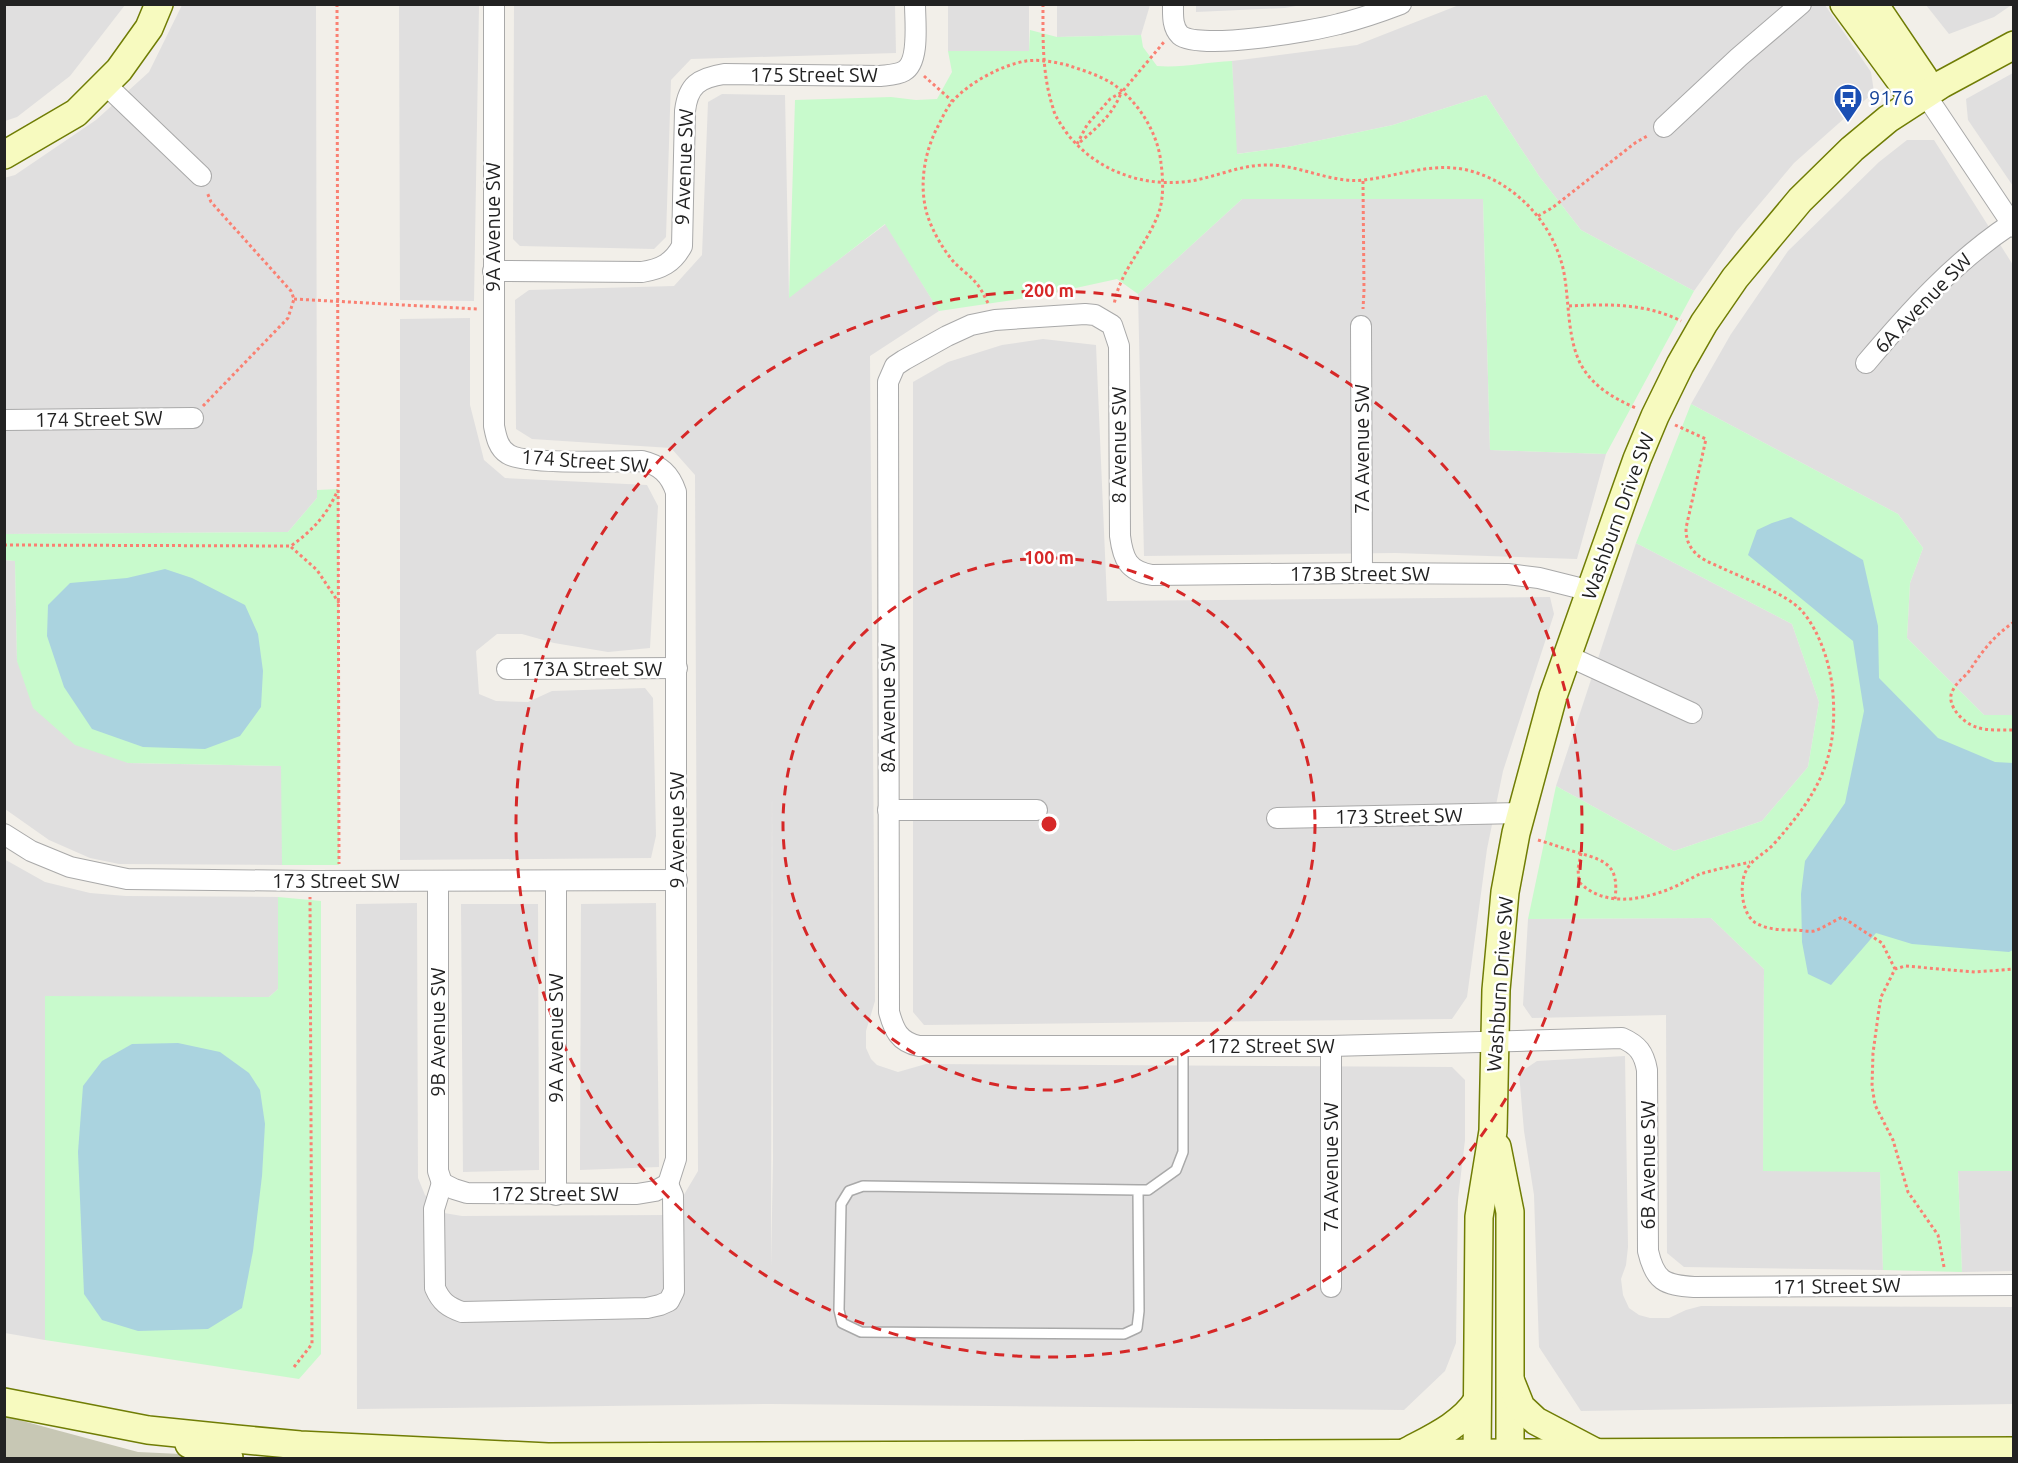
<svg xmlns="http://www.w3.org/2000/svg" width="2018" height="1463" font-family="Ubuntu,sans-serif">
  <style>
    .residential { fill: #e0dfdf; fill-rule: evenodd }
    .construction { fill: #c7c7b4 }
    .park { fill: #c8facc }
    .water { fill: #aad3df }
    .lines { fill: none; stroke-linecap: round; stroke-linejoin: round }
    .lane-casing { stroke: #a9a9a9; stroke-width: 12 }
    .street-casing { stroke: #a9a9a9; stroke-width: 22 }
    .secondary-casing { stroke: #707d05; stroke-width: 30 }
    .path { stroke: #fa8072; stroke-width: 3; stroke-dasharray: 3 3; stroke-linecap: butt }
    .lane { stroke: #fff; stroke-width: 9 }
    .street { stroke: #fff; stroke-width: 20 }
    .secondary { stroke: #f7fabf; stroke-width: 27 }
    .ring { fill: none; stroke: #d62828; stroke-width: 3; stroke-dasharray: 10 8 }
    .labels { text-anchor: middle; stroke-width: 5; stroke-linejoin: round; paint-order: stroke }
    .street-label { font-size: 20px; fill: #222; stroke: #fff }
    .transit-label { font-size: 20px; fill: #164399; stroke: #fff; text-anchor: start }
    .centre { fill: #d62828; stroke: #fff; stroke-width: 3 }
    .ring-label { font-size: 18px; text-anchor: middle; font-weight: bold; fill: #d62828; stroke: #fff; stroke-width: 5; stroke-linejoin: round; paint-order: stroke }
  </style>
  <rect width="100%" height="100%" fill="#f2efe9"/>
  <g class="residential">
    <path d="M5,4H125V5L70,76L17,117L5,121Z"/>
    <path d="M2013,4L1994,17L1949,34L1926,5Z"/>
    <path d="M182,5H316L317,498L288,532L5,534L4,178L15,175L96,120L149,72Z"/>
    <path d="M399,5H479L474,301L400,300Z"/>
    <path d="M514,5H895L896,53L691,59L671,80L666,237L654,249L520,246L513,239Z"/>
    <rect x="948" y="5" width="81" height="46"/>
    <path d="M1057,5H1150L1141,35L1057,37Z"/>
    <path d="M1196,5V4L1301,5L1285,8L1196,12Z"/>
    <path d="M1459,5H1825L1871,72L1874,92L1794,163L1736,232L1694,291L1581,230L1539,176L1486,95L1393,125L1288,147L1236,154L1232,61L1357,45Z"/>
    <path d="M2013,73V186L1968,120L1966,99Z"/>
    <path d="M722,94L785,95L789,297L886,224L939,311L870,356L875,1001L866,1031V1048L871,1059L877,1065L898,1072L926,1064L1452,1067L1465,1080V1140L1458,1199L1456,1343L1445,1371L1404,1410L771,1404L357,1409L356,904L417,903L418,1178L425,1195L444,1213L462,1216L672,1215L698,1171L695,475L671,448L532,439L516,429L515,300L529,290L674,286L702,255L708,102ZM772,789L773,1159L771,1267V1266Z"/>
    <path d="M1907,140H1934L2013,265V715H1984L1907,638L1910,583L1923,548L1898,514L1691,404L1731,334L1788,251L1879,162Z"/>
    <path d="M1242,199H1483L1490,450L1606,454L1577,559L1395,553L1144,556L1138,294Z"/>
    <path d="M470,318V405L484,460L505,478L647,485L658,506L650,648L608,652L554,643L522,634H497L476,651L479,694L496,701L528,702L552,691L645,688L653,698L656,836L651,858L400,860V319Z"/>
    <path d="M1043,339L1096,345L1107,601L1550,597L1554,614L1503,771L1487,849L1467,997L1452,1019L924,1025L913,1012V382L948,362L1002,345Z"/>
    <path d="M1636,543L1792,624L1819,702L1808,767L1762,821L1674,851L1556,786Z"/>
    <path d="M4,560L15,561L17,661L128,763L282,766V865L119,864L90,858L49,840L5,809Z"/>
    <path d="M4,859L45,882L90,893L126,896L278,897V989L269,997H45V1340L5,1333Z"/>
    <path d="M656,903L659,1167L580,1170L581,904Z"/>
    <path d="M461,904H538L539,1170L463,1172Z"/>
    <path d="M1711,918L1764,969L1763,1171H1880L1883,1270L1684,1267L1667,1253L1666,1015L1532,1018L1523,1005L1528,919Z"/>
    <path d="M1625,1056L1628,1247L1626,1265L1621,1279L1623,1295L1629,1308L1639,1315L1650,1318H1669L1686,1310L1701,1306L2013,1307V1404L1581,1411L1539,1347L1534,1195L1524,1131L1519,1073L1537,1061Z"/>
    <path d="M1958,1170L2013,1171V1271L1962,1272Z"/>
  </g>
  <path class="construction" d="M4,1416L138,1452L267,1458H5Z"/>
  <g class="park">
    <path d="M1030,30L1057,37L1141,35L1143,47L1157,66C1182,68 1207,62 1232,61L1237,154L1288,147L1393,125L1486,95L1539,176L1581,230L1694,291L1606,454L1490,450L1483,199H1242L1138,294L1117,279L1039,296L939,311L885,224L789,298L795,100L891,97L916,100L937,99L952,72L948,51H1029Z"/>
    <path d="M1691,404L1898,514L1923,548L1910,583L1907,638L1984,715H2013V1171H1958L1962,1272L1883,1270L1880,1172L1763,1171L1764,969L1711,918L1528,919L1556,786L1674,851L1762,821L1808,767L1819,702L1792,624L1636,543Z"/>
    <path d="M339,489V865H282L281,766L128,763L75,745L33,708L17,661L15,561L5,560V534L288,532L317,498V490Z"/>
    <path d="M278,897L321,901V1354L299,1379L45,1340V996L269,997L278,989Z"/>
  </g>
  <g class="water">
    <path d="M1791,517L1863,560L1878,626L1879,678L1938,738L1995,762L2013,763V950L2009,952L1912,944L1876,933L1831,985L1808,974L1802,942L1801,894L1805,861L1845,803L1864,711L1853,641L1748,555L1757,530L1772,523Z"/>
    <path d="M165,569L192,578L245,605L258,634L263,671L261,707L240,736L205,749L143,747L92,729L64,687L47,636L48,605L70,583L127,578Z"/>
    <path d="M178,1043L220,1052L249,1073L260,1090L265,1124L262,1176L253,1251L242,1308L208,1329L138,1331L102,1320L84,1294L78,1152L83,1086L102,1061L132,1044Z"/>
  </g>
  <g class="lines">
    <g class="lane-casing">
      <path id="lane" d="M1138,1190L1139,1311L1137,1328L1124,1334L861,1332L842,1323L839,1310L841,1204L849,1191L863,1186L1138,1190H1148L1176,1170L1183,1152V1046"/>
    </g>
    <g class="street-casing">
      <g id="street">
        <path d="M494,4V426C496,436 498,448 508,454C523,465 618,461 642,461C660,465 670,474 676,492V1159L668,1184"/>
        <path d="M1173,4C1173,15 1172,27 1180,35C1199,51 1313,31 1339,24C1360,19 1380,12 1401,4"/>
        <path d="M105,84L201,176"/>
        <path d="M1925,94L2014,227"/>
        <path d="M1664,127L1739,57L1801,4"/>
        <path d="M493,271L642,272C661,269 673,263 682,246L685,111C688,85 699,78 724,74L880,76C888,75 897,75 904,71C920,62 915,22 915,4"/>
        <path d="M1361,326L1362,573"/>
        <path d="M1866,363C1910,311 1954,262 2011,224"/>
        <path d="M4,420L193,418"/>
        <path d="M1591,591L1539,578L1508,574L1362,573L1152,575C1128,571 1123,559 1120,536L1119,346L1112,325L1095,315L1085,314L995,320L971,325L947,336L904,360L895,366L888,382L889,1012C894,1030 899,1042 919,1046H1331L1622,1038C1638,1045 1644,1053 1647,1070L1648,1251C1655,1281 1664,1285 1694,1287L2014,1285"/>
        <path d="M1568,656L1692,713"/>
        <path d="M507,669L677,668"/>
        <path d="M888,810H1037"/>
        <path d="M1277,818L1521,813"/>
        <path d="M4,834L31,851L70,867L127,879L314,881L677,880"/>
        <path d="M438,881V1171L442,1183"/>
        <path d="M1331,1046V1287"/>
        <path d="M442,1183L434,1209L435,1288C441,1302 448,1307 462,1312L647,1308L660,1305L669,1301L674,1291L673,1196L668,1184"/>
        <path d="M442,1183L454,1189L467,1193L637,1194L655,1191L668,1184"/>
        <path d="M556,1195V881"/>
      </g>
    </g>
    <g class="secondary-casing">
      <g id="secondary">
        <path d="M1844,4L1907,90L1925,94"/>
        <path d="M1874,4L1924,78L1925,94"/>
        <path d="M4,155L76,113L119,70L149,28L159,4"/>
        <path d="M1497,1147L1510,1212V1458"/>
        <path d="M1511,1382L1521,1407L1536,1421L1595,1452"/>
        <path d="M4,1402L148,1430L236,1439L300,1445L548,1457L2014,1451"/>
        <path d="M189,1444L229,1458"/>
        <path d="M1406,1452C1430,1439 1462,1425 1477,1401"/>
        <path d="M1477,1458L1479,1217L1493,1131L1496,990L1505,892L1516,833L1553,696L1637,459L1655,416L1680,365L1704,323L1735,278L1800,200L1852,149L1888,119L1942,84L2014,45"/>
      </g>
    </g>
    <g class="path">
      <path d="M337,4L339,864"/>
      <path d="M1043,4C1043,40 1042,74 1053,108C1055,117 1061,124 1066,132C1093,168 1137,186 1182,182C1210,180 1237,165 1266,165C1299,164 1331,184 1364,180C1398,176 1432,162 1467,170C1517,182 1558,228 1565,279C1569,306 1568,338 1580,363C1592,386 1613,398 1636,408"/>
      <path d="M924,76L952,101"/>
      <path d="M1080,142C1097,128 1113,114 1121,93"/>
      <path d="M1077,144L1087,125L1110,99L1122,92L1164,42"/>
      <path d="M1363,181L1364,291L1363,309"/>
      <path d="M1538,216L1552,208L1635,143L1649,135"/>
      <path d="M294,299L477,309"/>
      <path d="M988,303C984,296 981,288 976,283C970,275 960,269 953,261C942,248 932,230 927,214C919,186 924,155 936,130C941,121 945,110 952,102C968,83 1002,65 1026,61C1040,59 1054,62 1067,65C1082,70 1099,75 1113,84C1138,101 1158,133 1161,163C1163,178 1164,197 1159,212C1147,246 1120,269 1114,305"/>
      <path d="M1569,306C1606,304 1646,303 1681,321"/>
      <path d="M203,406L288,318L294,299L291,291L211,202L207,192"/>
      <path d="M1675,425L1706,439L1686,528C1686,536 1687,542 1692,549C1699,559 1711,563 1722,568C1743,578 1787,594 1802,611C1820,632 1831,666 1833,694C1838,762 1816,796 1773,845C1763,855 1751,859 1745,873C1739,888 1742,919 1760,925C1771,930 1784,930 1796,930C1801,930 1808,932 1814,931C1823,928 1834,921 1842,917L1882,943L1895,969"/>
      <path d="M4,545L291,546C314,529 326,516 338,490"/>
      <path d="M291,547L317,570L339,603"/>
      <path d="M2014,622C1995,635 1982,651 1970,670C1964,678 1956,682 1952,692C1946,705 1963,723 1976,727C1987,731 2002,730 2014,730"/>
      <path d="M1538,840C1552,844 1565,849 1579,853C1608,861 1619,867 1615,899"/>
      <path d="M1581,853L1578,869L1579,882C1603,906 1637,901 1667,890C1678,886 1689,879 1700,874C1716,869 1734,866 1750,862"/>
      <path d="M1944,1267L1938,1235L1908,1192L1893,1140L1875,1105L1872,1086L1873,1053L1879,1009L1881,997L1895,969L1905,966L1975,972L2014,969"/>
      <path d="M294,1367L312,1344L310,897"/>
    </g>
    <use href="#lane" class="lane"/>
    <use href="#street" class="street"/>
    <use href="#secondary" class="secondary"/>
  </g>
  <g class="ring">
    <circle cx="1049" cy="824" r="266"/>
    <circle cx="1049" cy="824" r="533"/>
  </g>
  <defs>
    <g id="bus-pin" transform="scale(1.5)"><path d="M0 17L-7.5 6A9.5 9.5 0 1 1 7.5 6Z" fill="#1a4fb4" stroke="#fff"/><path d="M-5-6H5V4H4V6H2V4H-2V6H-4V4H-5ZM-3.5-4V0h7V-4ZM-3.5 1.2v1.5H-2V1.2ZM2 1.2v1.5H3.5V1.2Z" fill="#fff"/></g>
  </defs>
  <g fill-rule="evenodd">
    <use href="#bus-pin" x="1848" y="98"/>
  </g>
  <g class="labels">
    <g class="street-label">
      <text x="814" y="82">175 Street SW</text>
      <text transform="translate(684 167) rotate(-88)" y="7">9 Avenue SW</text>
      <text transform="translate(493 227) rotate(-90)" y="7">9A Avenue SW</text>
      <text transform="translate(1923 303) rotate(-46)" y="7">6A Avenue SW</text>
      <text transform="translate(99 419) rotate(-1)" y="7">174 Street SW</text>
      <text transform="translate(1119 445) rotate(-90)" y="7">8 Avenue SW</text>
      <text transform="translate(1362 449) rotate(-90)" y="7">7A Avenue SW</text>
      <text transform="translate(585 461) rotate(4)" y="7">174 Street SW</text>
      <text transform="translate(1618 516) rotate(-70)" y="7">Washburn Drive SW</text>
      <text x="1360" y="581">173B Street SW</text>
      <text x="592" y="676">173A Street SW</text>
      <text transform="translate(888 708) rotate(-90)" y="7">8A Avenue SW</text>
      <text transform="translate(1399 816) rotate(-1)" y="7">173 Street SW</text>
      <text transform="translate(677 830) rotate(-90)" y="7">9 Avenue SW</text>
      <text x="336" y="888">173 Street SW</text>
      <text transform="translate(1500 984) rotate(-86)" y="7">Washburn Drive SW</text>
      <text transform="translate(438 1032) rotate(-90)" y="7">9B Avenue SW</text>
      <text transform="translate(556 1038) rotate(-90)" y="7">9A Avenue SW</text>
      <text x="1271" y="1053">172 Street SW</text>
      <text transform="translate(1648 1165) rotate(-90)" y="7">6B Avenue SW</text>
      <text transform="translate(1331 1167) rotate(-90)" y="7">7A Avenue SW</text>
      <text x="555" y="1201">172 Street SW</text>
      <text transform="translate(1837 1286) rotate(-1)" y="7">171 Street SW</text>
    </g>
    <g class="transit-label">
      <text x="1869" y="105">9176</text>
    </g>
  </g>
  <circle cx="1049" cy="824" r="9" class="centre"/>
  <g class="ring-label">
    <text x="1049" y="297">200 m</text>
    <text x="1049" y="564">100 m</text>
  </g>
  <rect width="2018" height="1463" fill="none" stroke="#222222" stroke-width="12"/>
</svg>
